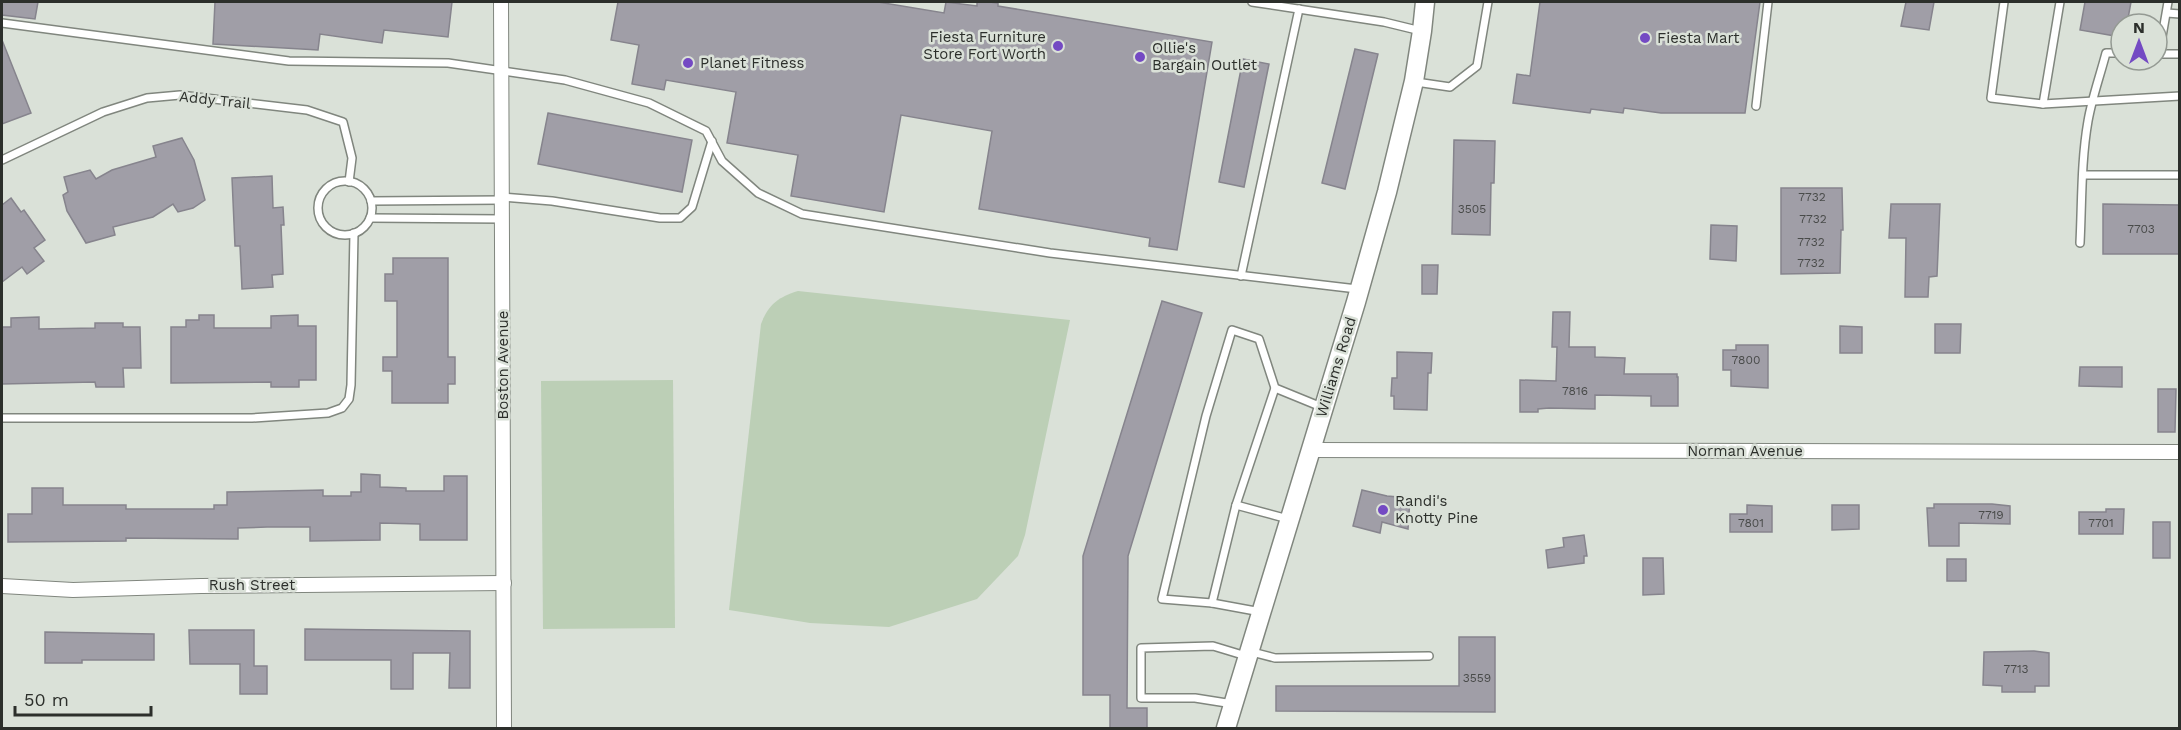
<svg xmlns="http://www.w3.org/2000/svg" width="2181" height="730" font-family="'Work Sans',sans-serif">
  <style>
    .green { fill: #bccfb6 }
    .building { fill: #a09ea7; stroke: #86848d; stroke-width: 1.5 }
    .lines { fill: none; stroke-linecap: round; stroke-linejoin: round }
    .service-casing { stroke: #80867e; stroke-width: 10 }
    .minor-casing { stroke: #80867e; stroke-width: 16 }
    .tertiary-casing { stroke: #80867e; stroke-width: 21 }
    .service { stroke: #fff; stroke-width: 7 }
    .minor { stroke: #fff; stroke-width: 14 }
    .tertiary { stroke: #fff; stroke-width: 18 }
    .poi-dot { fill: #744ac3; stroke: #dae1d8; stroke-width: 2 }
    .labels { text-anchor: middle; stroke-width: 5; stroke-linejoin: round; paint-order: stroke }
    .number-label { font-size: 12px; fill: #494b4a }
    .poi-label { font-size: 15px; fill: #2c2f2b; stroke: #dae1d8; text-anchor: start }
    .street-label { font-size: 15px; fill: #2c2f2b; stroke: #dae1d8 }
  </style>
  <rect width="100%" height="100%" fill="#dae1d8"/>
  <g class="green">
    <path d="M798,291L1070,320L1025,535L1018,556L977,599L889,627L810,623L729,610L761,324C768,305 778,297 798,291Z"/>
    <path d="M673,380L675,628L543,629L541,381Z"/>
  </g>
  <g class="building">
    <path d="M2,2H38L35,19L2,15Z"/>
    <path d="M215,2H452L448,37L384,30L382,43L320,34L318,50L213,44Z"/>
    <path d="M618,2H878L944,13L946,2L977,6V2H989L998,3V6L1212,42L1177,250L1149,246L1150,238L979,209L992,131L901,115L884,212L791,196L798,155L727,143L736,92L666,80L664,90L632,84L639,45L611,40Z"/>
    <path d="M1540,2H1760L1745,113H1661L1624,108L1623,113L1591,109L1590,113L1513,103L1517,74L1530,76Z"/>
    <path d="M1906,2H1934L1929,30L1901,26Z"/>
    <path d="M2085,2H2131L2127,24H2121V37L2080,30Z"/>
    <path d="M2,40L31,113L2,124Z"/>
    <path d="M1355,49L1378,54L1345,189L1322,183Z"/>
    <path d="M1243,59L1269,64L1244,187L1219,182Z"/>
    <path d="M548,113L692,140L682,192L538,164Z"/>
    <path d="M182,138L194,160L205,200L193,208L178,212L173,204L153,217L113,227L115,235L86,243L67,211L63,195L68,192L64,177L90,170L96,179L112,170L156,157L153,146Z"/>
    <path d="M1454,140L1495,141L1494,183H1491L1490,235L1452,234Z"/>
    <path d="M272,176L273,208L283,207L284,225H281L283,274L272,275L273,287L242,289L240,246H235L232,178Z"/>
    <path d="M1781,188H1842L1843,230H1841L1840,273L1781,274Z"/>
    <path d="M11,198L21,212L24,210L45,240L34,248L44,261L27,274L22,267L2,282V205Z"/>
    <path d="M1891,204H1940L1937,276L1929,277L1928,297H1905L1906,238H1889Z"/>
    <path d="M2103,204L2180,205V254H2103Z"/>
    <path d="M1711,225L1737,226L1736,261L1710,259Z"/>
    <path d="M393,258H448V357H455V384H448V403H392V371H383V357H397V301H385V274H393Z"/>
    <path d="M1422,265H1438L1437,294H1422Z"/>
    <path d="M1162,301L1202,313L1128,556L1127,708H1147V729H1110V695H1083V556Z"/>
    <path d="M1553,312H1570L1569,347H1595V357L1625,358L1624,374H1677V377H1678V406H1651V396L1595,395V409L1549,408L1538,409V412H1520V380L1556,381L1557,347H1552Z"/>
    <path d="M199,315H214V328H271V316L298,315V326H316V380H299V387H271V382L171,383V327H186V320H199Z"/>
    <path d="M39,317V329L95,328V323H123V327H140L141,368H123L124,387H96L95,382L2,384V327H11V318Z"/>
    <path d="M1935,324H1961L1960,353H1935Z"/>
    <path d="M1840,326L1862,327V353H1840Z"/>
    <path d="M1736,345H1768V388L1731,386V370H1723V350H1736Z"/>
    <path d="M1397,352L1432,353L1431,373H1428L1427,410L1394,409V396H1391L1392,378H1397Z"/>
    <path d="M2080,367H2122V387L2079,386Z"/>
    <path d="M2158,389H2176L2175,432H2158Z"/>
    <path d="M361,474L380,475V487L406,488V491H444V476H467V540H420V524L380,523V540L310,541V527H267L238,528V539L126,538V541L8,542V514H32V488H63V505H126V509H214V505H227V492L323,490V496H351V492H361Z"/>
    <path d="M1362,490L1387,496L1410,498L1408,529L1382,522L1380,533L1353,526Z"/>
    <path d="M1934,504H1992L2010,506V524L1959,523V546H1929L1927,508H1934Z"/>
    <path d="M1747,505L1772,506V532H1730V514H1747Z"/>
    <path d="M1832,505H1859V529L1832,530Z"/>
    <path d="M2106,509H2124L2123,534H2079V512H2106Z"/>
    <rect x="2153" y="522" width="17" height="36"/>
    <path d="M1584,535L1587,556H1584V563L1548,568L1546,550L1564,547L1563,538Z"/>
    <path d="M1643,558H1663L1664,594L1643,595Z"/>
    <rect x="1947" y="559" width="19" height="22"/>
    <path d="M305,629L470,631V688H449L450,653H413V689H391V660H305Z"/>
    <path d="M189,630H254V666H267V694H240V664H190Z"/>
    <path d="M45,632L154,634V660H82V663H45Z"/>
    <path d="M1459,637H1495V712L1276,711V686H1459Z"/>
    <path d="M2034,651L2049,653V686H2035V692H2002V686L1983,685L1984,652Z"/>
  </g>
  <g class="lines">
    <g class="service-casing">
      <g id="service">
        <path d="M1252,2L1384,22L1421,31"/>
        <path d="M2004,2L1991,98L2043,104L2060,2"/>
        <path d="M2167,13L2180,14"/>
        <path d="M2,23L289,61L448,63L565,80L649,103L706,131L722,161L758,193L802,214L1050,253L1357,289"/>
        <path d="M2157,54H2180"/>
        <path d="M2159,54L2168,2"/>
        <path d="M1416,82L1450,87L1477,66L1488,2"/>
        <path d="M2043,104L2180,96"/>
        <path d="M1756,106L1768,2"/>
        <path d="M2,160L103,112L147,98L180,95L307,110L343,122L352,158L349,182"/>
        <path d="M2083,175H2180"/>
        <circle cx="345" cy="208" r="27"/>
        <path d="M502,197L552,201L660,218H680L692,207L712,141"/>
        <path d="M371,201L502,200"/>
        <path d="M370,218L502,219"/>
        <path d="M2080,243C2082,203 2081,161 2088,121C2092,98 2100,76 2106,53H2121"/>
        <path d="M1241,276L1299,9"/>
        <path d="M1275,388L1236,505L1288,519"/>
        <path d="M2,418H252L328,413L342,408L349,399L351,385L354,233"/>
        <path d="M1212,603L1236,505"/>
        <path d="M1261,612L1212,603L1162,599L1206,416L1232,330L1259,339L1275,388L1324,408"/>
        <path d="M1252,652L1275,658L1429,656"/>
        <path d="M1233,704L1195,698H1141V648L1213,646L1246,656"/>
      </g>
    </g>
    <g class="minor-casing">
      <g id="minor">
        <path d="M501,2L504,728"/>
        <path d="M1310,450L2180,452"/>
        <path d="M2,586L73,590L201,586L504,583"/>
      </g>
    </g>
    <g class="tertiary-casing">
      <path id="tertiary" d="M1226,728L1356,302L1387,192L1414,81L1422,31L1425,2"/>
    </g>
    <use href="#service" class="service"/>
    <use href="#minor" class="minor"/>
    <use href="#tertiary" class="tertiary"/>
  </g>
  <g class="poi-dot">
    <circle cx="1645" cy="38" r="6"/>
    <circle cx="1058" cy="46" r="6"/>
    <circle cx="1140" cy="57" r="6"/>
    <circle cx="688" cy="63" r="6"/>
    <circle cx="1383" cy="510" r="6"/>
  </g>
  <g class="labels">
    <g class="number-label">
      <text x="1812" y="201">7732</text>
      <text x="1472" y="213">3505</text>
      <text x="1813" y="223">7732</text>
      <text x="2141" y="233">7703</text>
      <text x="1811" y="246">7732</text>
      <text x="1811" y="267">7732</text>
      <text x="1746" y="364">7800</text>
      <text x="1575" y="395">7816</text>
      <text x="1991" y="519">7719</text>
      <text x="1751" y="527">7801</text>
      <text x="2101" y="527">7701</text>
      <text x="2016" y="673">7713</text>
      <text x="1477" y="682">3559</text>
    </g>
    <g class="poi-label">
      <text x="1046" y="42" text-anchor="end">Fiesta Furniture<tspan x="1046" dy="17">Store Fort Worth</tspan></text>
      <text x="1657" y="43">Fiesta Mart</text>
      <text x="1152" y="53">Ollie's<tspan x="1152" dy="17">Bargain Outlet</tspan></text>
      <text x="700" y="68">Planet Fitness</text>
      <text x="1395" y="506">Randi's<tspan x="1395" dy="17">Knotty Pine</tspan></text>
    </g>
    <g class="street-label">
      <text transform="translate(215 100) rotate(6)" y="5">Addy Trail</text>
      <text transform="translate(503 365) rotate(-90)" y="5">Boston Avenue</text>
      <text transform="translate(1336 367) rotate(-73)" y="5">Williams Road</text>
      <text x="1745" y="456">Norman Avenue</text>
      <text x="252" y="590">Rush Street</text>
    </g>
  </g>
  <rect width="2181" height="730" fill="none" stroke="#2c2f2b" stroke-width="6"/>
  <g transform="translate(2139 42)"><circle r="28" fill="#dae1d8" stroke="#949a93" stroke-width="1.5"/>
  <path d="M0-4.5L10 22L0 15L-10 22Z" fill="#744ac3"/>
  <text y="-9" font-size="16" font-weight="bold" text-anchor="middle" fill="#2c2f2b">N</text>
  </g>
  <path d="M15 706v9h136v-9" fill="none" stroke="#2c2f2b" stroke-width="3"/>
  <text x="24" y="706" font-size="18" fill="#2c2f2b" stroke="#dae1d8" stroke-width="4.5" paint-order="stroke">50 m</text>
</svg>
